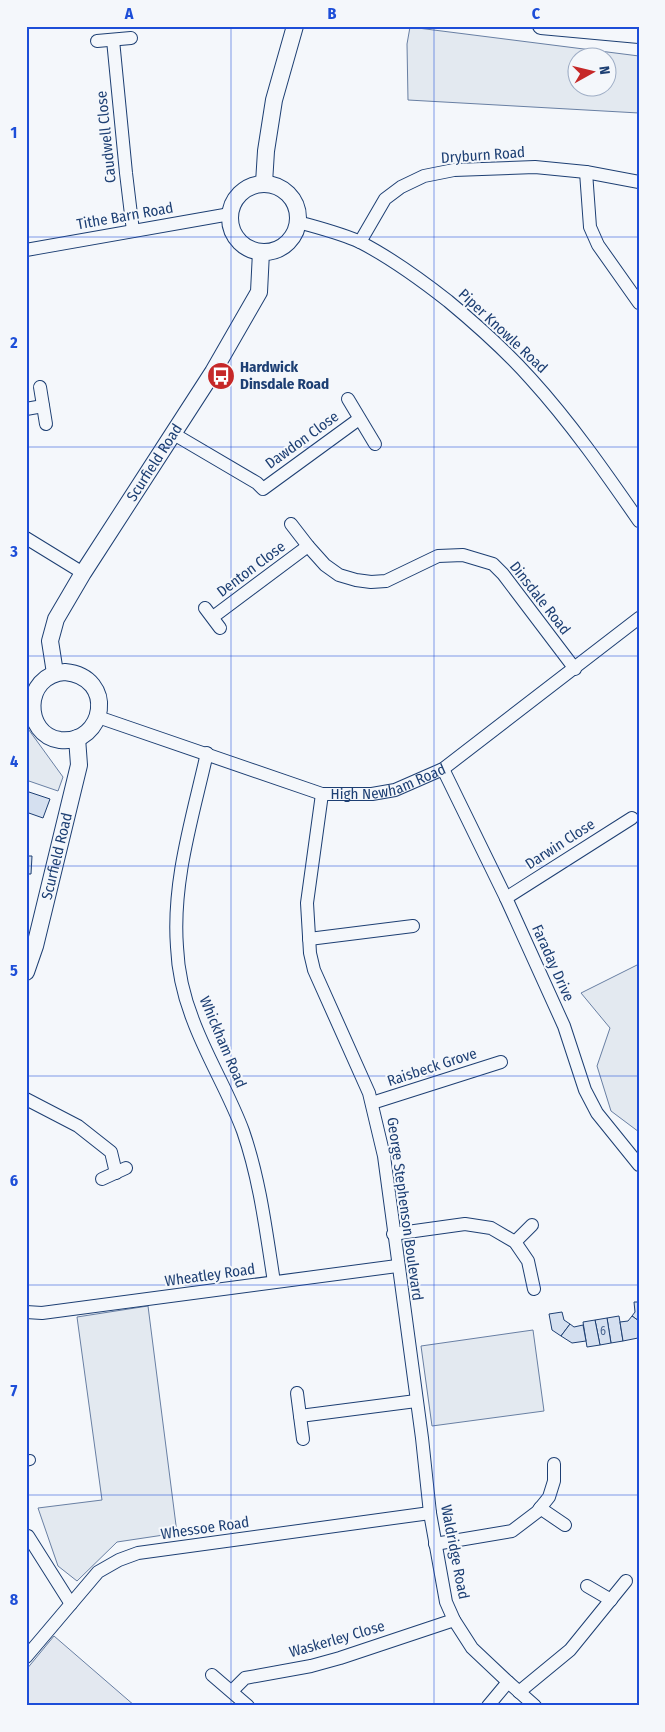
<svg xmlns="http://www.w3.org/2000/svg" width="665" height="1732" font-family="'Fira Sans Condensed',sans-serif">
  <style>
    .green { fill: #e3e9f0; stroke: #687fa3; fill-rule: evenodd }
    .parking { fill: #e3e8f0; stroke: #687fa3 }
    .building { fill: #d5e0f0; stroke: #1d3f73 }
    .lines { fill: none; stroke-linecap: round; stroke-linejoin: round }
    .pedestrian-casing { stroke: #1d3f73; stroke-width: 12 }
    .minor-casing { stroke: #1d3f73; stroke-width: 14 }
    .tertiary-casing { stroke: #1d3f73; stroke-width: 18 }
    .pedestrian { stroke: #f4f7fb; stroke-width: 10 }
    .minor { stroke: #f4f7fb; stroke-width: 12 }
    .tertiary { stroke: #f4f7fb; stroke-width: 16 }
    .grid { fill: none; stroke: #1d4ed8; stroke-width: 1; stroke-opacity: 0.55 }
    .labels { text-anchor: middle; stroke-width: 4; stroke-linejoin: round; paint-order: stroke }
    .number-label { font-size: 12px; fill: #4b6792 }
    .street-label { font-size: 15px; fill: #1d3f73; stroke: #f4f7fb }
    .poi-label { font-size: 15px; font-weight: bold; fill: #1d3f73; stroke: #f4f7fb; text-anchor: start }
    .neatline { fill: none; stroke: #1d4ed8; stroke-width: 2 }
    .grid-label { font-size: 16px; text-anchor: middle; font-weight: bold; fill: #1d4ed8 }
  </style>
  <rect width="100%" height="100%" fill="#f4f7fb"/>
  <g class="green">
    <path d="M410,27L639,56V113L408,100L407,44ZM578,58H608V88H578Z"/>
    <path d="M26,726L63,777L58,791L26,780Z"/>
    <path d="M639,964V1132L611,1111L597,1066L610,1028L581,993Z"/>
    <path d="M148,1306L177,1533L117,1542L77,1581L58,1566L38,1508L102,1500L77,1317Z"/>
    <path d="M533,1330L544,1411L432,1426L421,1346Z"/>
  </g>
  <path class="parking" d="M54,1636L135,1706H26V1670Z"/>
  <g class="building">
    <path d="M26,791L50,799L43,818L26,812Z"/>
    <path d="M26,856H32L31,874H26Z"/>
    <path d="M634,1302H639V1321L632,1316L635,1312Z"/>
    <path d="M562,1312L564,1320L570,1324L561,1336L552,1330L549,1314Z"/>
    <path d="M619,1316L623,1341L611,1343L607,1318Z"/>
    <path d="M632,1316L639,1321V1337L638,1338L623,1341L620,1322L628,1321Z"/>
    <path d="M607,1318L611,1343L600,1345L595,1320Z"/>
    <path d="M595,1320L600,1345L587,1347L583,1322Z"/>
    <path d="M570,1324L574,1327L583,1325L586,1341L572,1343L561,1336Z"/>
  </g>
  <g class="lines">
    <g class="pedestrian-casing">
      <path id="pedestrian" d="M26,1461L30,1460"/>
    </g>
    <g class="minor-casing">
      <g id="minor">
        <path d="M113,40L126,173L133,231"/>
        <path d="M97,41L131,38"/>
        <path d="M586,172L590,227L598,245L639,303"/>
        <path d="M298,222C319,228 340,233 360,242C391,258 420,279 448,301C477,325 506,351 531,379C571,423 605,472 639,521"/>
        <path d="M360,242L385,199L401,187L424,176L454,170L535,167L586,172L639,182"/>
        <path d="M26,250L230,214"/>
        <path d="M40,387L46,424"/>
        <path d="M348,399L375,444"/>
        <path d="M26,409L43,406"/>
        <path d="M172,433L257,483L263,489L359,419"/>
        <path d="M291,524L308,546L325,565L339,575L356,580L371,582L386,581L438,556L463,555L493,564L503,574L575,669"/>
        <path d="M26,538L83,573"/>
        <path d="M205,608L220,628"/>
        <path d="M213,617L308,546"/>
        <path id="s1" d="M98,717L322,794H372L395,790L443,769L639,618"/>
        <path d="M207,753C193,816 172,881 177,947C178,971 184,997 193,1020C207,1058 229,1093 243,1131C260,1180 266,1231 274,1282"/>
        <path d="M443,769L506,898L564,1026L585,1090L597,1113L639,1165"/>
        <path d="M322,794L307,903L310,953L314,970L369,1093L384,1156L422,1438L430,1513L446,1602L454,1620L472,1648L508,1682L535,1706"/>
        <path d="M506,898L632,818"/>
        <path d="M309,939L413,926"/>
        <path d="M26,1099L78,1126L111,1152L116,1173"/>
        <path d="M372,1103L501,1062"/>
        <path d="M102,1179L126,1168"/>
        <path d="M393,1234L465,1224L491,1228L515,1242L528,1261L534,1289"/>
        <path d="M515,1242L532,1225"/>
        <path d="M26,1312L42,1313L397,1266"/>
        <path d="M297,1393L303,1439"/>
        <path d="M300,1416L416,1401"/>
        <path d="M540,1508L565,1525"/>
        <path d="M26,1537L28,1536L71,1604"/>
        <path d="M435,1544L512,1531L537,1512L549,1497L554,1481V1464"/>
        <path d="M587,1586L611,1600"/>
        <path d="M26,1657L98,1572L119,1560L138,1553L430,1513"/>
        <path d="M212,1675L248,1706"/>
        <path d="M232,1691L245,1678L311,1666L340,1658L454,1620"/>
        <path d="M519,1692L570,1650L626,1581"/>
        <path d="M488,1706L508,1682"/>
      </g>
    </g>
    <g class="tertiary-casing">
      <g id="tertiary">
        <path d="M541,26L639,35"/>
        <path d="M264,183L266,151L274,100L295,26"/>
        <circle cx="264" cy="218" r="34"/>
        <path d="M65,672C117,677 105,745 60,740C23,735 22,675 65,672Z"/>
        <path id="s2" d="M55,673L50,641L56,619L83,573L213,372L259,292L261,252"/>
        <path id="s3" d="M26,972L35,946L79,765L77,738"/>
      </g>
    </g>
    <use href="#pedestrian" class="pedestrian"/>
    <use href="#minor" class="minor"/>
    <use href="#tertiary" class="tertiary"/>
  </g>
  <path class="grid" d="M231,26V1706M434,26V1706M26,237H639M26,447H639M26,656H639M26,866H639M26,1076H639M26,1285H639M26,1495H639"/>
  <defs>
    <g id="bus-disc" transform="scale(1.4375)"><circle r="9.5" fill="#c62828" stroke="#f4f7fb"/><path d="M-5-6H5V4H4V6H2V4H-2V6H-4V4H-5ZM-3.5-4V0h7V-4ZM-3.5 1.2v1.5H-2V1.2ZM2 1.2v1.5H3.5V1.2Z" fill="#fff"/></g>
  </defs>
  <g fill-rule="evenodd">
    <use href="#bus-disc" x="221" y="376"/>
  </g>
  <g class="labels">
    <g class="number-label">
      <text x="603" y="1335">6</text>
    </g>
    <g class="street-label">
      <text transform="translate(106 137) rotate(-96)" y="5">Caudwell Close</text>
      <text transform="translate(483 155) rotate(-4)" y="5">Dryburn Road</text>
      <text transform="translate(125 216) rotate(-10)" y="5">Tithe Barn Road</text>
      <text transform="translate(503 331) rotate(43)" y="5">Piper Knowle Road</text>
      <text transform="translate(302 440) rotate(-36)" y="5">Dawdon Close</text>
      <text dy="5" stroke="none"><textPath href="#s2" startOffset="240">Scurfield Road</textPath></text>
      <text transform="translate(251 569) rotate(-37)" y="5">Denton Close</text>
      <text transform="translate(540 598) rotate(52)" y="5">Dinsdale Road</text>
      <text dy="5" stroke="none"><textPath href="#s1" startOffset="305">High Newham Road</textPath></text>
      <text transform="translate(560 844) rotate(-33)" y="5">Darwin Close</text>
      <text dy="5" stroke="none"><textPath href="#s3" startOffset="120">Scurfield Road</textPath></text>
      <text transform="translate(553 963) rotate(66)" y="5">Faraday Drive</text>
      <text transform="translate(223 1042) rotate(67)" y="5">Whickham Road</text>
      <text transform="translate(432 1067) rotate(-18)" y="5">Raisbeck Grove</text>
      <text transform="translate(405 1209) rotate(82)" y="5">George Stephenson Boulevard</text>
      <text transform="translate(210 1275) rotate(-8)" y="5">Wheatley Road</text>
      <text transform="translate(205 1528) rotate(-8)" y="5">Whessoe Road</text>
      <text transform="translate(455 1552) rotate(79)" y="5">Waldridge Road</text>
      <text transform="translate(337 1639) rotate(-16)" y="5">Waskerley Close</text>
    </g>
    <g class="poi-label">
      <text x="240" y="372">Hardwick<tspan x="240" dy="17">Dinsdale Road</tspan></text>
    </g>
  </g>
  <rect width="665" height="1732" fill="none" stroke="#f4f7fb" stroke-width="55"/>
  <g transform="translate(592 72) rotate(82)"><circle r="24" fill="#f4f7fb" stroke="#9eadc5"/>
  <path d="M0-4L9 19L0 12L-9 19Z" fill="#c62828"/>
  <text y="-8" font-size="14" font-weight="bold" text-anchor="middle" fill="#1d3f73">N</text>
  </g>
  <rect x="28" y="28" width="610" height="1676" class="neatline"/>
  <g class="grid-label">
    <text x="129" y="19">A</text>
    <text x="332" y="19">B</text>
    <text x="536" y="19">C</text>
    <text x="14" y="138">1</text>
    <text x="14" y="348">2</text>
    <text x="14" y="557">3</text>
    <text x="14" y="767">4</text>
    <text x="14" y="976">5</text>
    <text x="14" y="1186">6</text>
    <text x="14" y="1396">7</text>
    <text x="14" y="1605">8</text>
  </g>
</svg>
